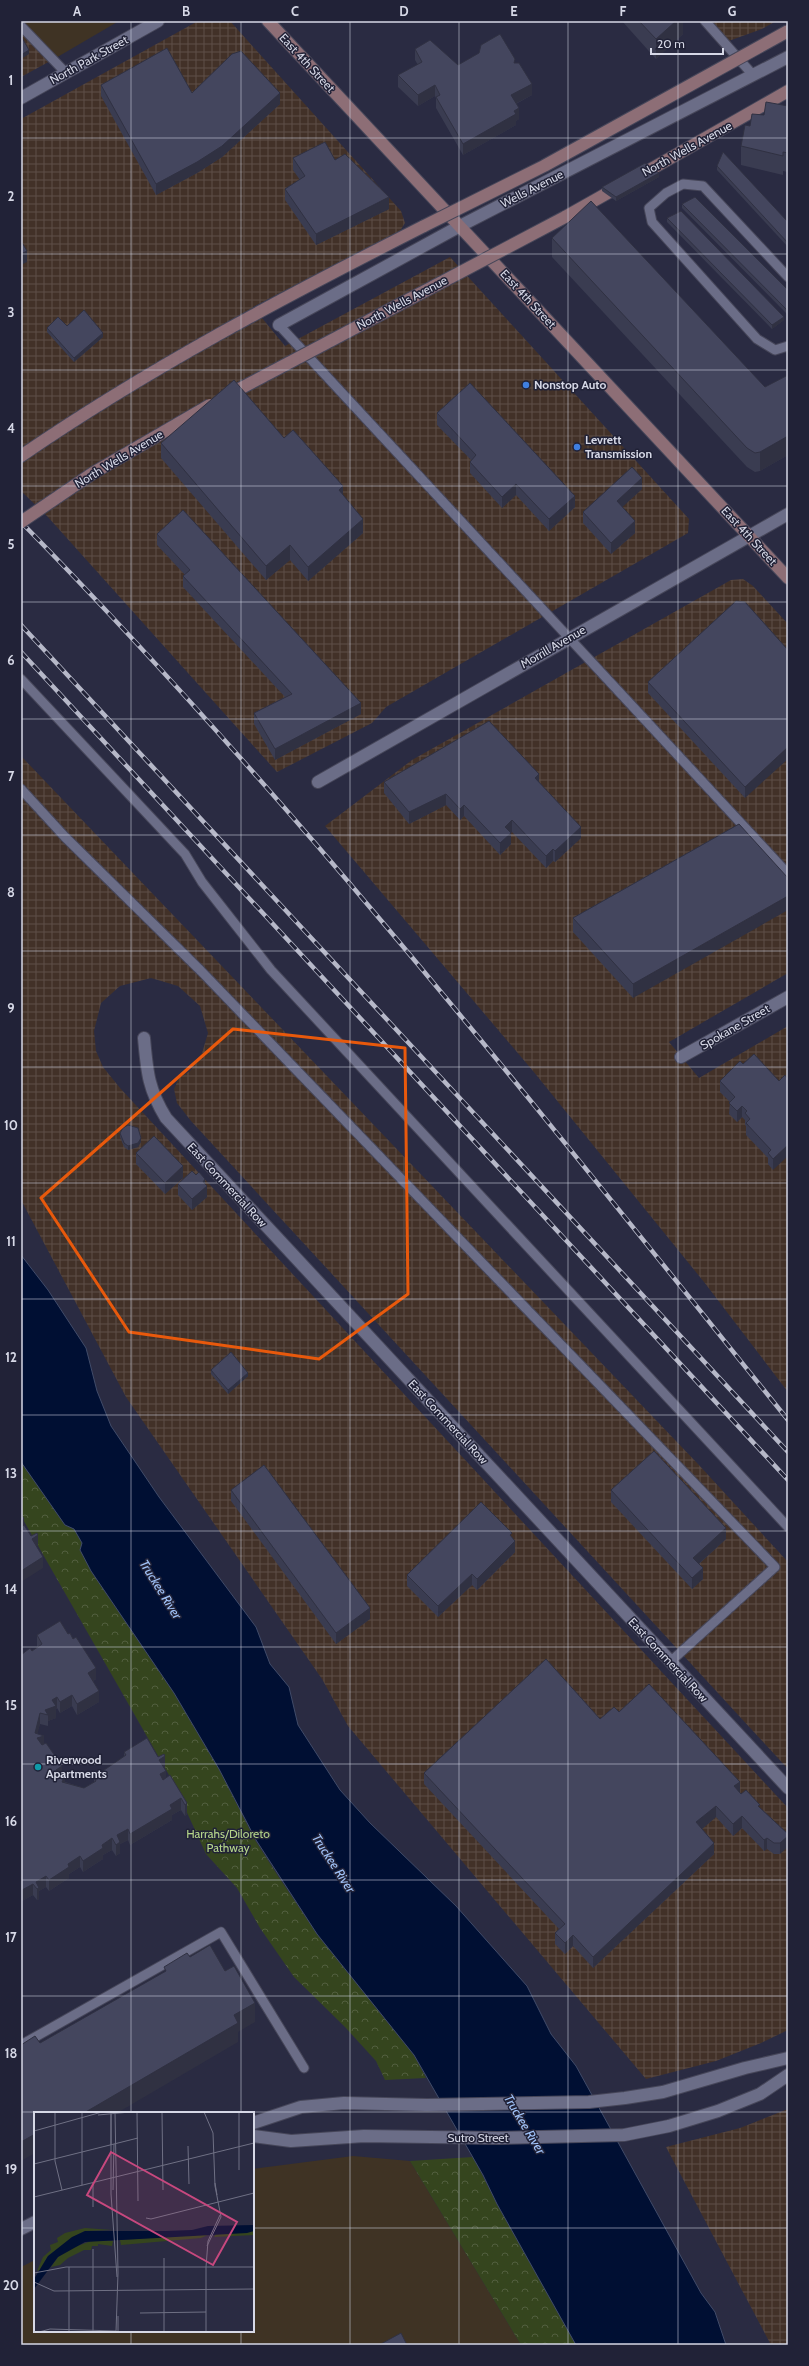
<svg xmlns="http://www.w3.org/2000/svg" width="809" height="2366" font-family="Cabin,sans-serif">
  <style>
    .commercial { fill: #3f3324 }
    .industrial { fill: url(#industrial-grid) }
    .park { fill: url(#park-crowns) }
    .water { fill: #000f33; stroke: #404b69 }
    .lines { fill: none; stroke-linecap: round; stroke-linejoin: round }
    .service-casing { stroke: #464659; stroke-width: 11 }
    .minor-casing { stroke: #464659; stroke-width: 14 }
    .tertiary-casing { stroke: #464659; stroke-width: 14 }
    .secondary-casing { stroke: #464659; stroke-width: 14 }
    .service { stroke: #6b6d87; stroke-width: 9 }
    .minor { stroke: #6b6d87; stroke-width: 12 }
    .tertiary { stroke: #6b6d87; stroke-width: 12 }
    .secondary { stroke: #8d6e76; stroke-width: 12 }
    .rail-casing { stroke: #b6b8c8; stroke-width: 4.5 }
    .rail { stroke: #212237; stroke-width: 3; stroke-dasharray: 9; stroke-linecap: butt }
    .secondary-bridge-casing { stroke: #464659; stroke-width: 14; stroke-linecap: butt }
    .secondary-bridge { stroke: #8d6e76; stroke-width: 12 }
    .wall { fill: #3a3c51 }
    .shaded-wall { fill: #303142 }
    .building { fill: #44465e; stroke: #303142 }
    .marked { fill: none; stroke: #e8590c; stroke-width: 3; stroke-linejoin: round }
    .grid { fill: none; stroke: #d6d8e6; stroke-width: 1; stroke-opacity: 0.55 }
    .shop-dot { fill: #3f7fe0; stroke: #212237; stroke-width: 1.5 }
    .culture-dot { fill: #0f9aa8; stroke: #212237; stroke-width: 1.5 }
    .labels { text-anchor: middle; stroke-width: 3; stroke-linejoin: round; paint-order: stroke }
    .street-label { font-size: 12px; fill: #d6d8e6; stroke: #212237 }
    .poi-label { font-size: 12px; font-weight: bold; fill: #d6d8e6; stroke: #212237; text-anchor: start }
    .park-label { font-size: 12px; fill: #b5d58a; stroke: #212237 }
    .water-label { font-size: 13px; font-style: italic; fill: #a0c2f8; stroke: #212237 }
    .inset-road { fill: none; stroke: #6f7084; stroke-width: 1 }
    .view { fill: #c7487e; fill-opacity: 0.15; stroke: #c7487e; stroke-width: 2 }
    .inset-edge { fill: none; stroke: #d6d8e6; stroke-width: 2 }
    .neatline { fill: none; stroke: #d6d8e6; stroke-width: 1.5 }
    .grid-label { font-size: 13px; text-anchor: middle; font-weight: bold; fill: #d6d8e6 }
  </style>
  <defs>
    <pattern id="industrial-grid" width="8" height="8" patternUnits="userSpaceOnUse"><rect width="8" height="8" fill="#423128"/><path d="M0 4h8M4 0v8" fill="none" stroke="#5d4e47"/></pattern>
    <pattern id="park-crowns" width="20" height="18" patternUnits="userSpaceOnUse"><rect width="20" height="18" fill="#35451e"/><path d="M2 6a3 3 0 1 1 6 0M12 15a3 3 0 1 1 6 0" fill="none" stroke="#525f3f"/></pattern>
  </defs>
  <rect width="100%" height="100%" fill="#2a2b42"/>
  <g class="commercial">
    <path d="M21,21H119L54,59L21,26Z"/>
    <path d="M353,2156L410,2161L521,2345H21V2267L35,2260V2331H253V2169Z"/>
  </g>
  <g class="industrial">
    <path d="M198,21H230L401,211L405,223L400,231L253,307L285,346L450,257L689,519L688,533L386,707L372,723L277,772L47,516L21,491V119Z"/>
    <path d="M705,21H776L762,29L723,43Z"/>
    <path d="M21,26L54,59L21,77Z"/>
    <path d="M743,579L753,586L788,624V973L669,1042L699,1078L788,1026V1392L704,1282L533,1071L325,826L412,760L731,580Z"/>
    <path d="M21,756L698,1464L788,1562V1769L191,1121L177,1103L174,1089L179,1078L190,1071L202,1053L208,1033L200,1006L178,986L151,978L120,986L101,1003L94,1031L96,1051L103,1067L120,1088L788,1808V2030L761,2043L716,2061L646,2079L348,1726L322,1679L126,1397L21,1200Z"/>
    <path d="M788,2109V2345H771L666,2147L740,2128Z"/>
  </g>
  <g class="park">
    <path d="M21,1462L65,1525L74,1529L82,1543L91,1571L174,1693L219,1769L255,1840L278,1876L317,1934L414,2055L426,2078L385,2080L376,2061L345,2027L294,1977L260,1928L237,1888L206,1854L173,1782L21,1516Z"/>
    <path d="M473,2157L497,2204L577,2345H521L410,2161Z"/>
  </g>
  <path class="water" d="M21,1255L48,1290L86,1348L97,1391L111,1426L159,1497L256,1627L270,1664L289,1687L298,1725L340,1790L370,1823L456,1906L527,1986L551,2034L576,2066L701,2293L715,2312L726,2345H576L497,2204L483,2175L414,2055L317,1934L256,1840L219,1769L174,1693L91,1571L80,1550L82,1543L74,1529L65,1525L21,1462Z"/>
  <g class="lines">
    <g class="service-casing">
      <g id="service">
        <path d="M705,21L753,75"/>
        <path d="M21,26L66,73"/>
        <path d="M788,277L703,186L683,184L666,193L649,208L652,222L757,339L775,350L788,346"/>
        <path d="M279,325L788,874"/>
        <path d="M21,679L185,854L202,882L271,970L788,1527"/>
        <path d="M21,789L65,837L201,971L775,1567L670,1662"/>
        <path d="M21,2045L221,1932L304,2068"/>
      </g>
    </g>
    <g class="minor-casing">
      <g id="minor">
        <path d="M21,98L158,21"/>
        <path d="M279,325L460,226L788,57"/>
        <path d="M318,782L788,514"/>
        <path d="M144,1038C147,1071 148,1089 166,1118L788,1788"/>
        <path d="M681,1057L788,997"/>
      </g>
    </g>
    <g class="tertiary-casing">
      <g id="tertiary">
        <path d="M253,2123L301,2107L344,2103L427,2105L589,2102L625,2098L663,2092L745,2068L788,2058"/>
        <path d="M253,2136L291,2141L364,2136L498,2138L624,2135L669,2126L718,2111L760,2094L788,2075"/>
        <path d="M21,2229L35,2222"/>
      </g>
    </g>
    <g class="secondary-casing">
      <g id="secondary">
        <path d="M268,21L788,578"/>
        <path d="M639,176L788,91"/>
        <path d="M565,217L620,186"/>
        <path d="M21,456C149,368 286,296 424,226"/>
      </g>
    </g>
    <use href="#service" class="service"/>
    <use href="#minor" class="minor"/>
    <use href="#tertiary" class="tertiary"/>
    <use href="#secondary" class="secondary"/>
    <g class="rail-casing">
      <g id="rail">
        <path d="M21,522C297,803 541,1113 788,1420"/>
        <path d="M21,625L788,1452"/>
        <path d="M21,652L788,1480"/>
      </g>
    </g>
    <use href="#rail" class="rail"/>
    <g class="secondary-bridge-casing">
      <g id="secondary-bridge">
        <path d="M424,226L544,166L788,31"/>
        <path d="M228,395L565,217"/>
        <path d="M21,522L93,473L210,405"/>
      </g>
    </g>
    <use href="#secondary-bridge" class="secondary-bridge"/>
  </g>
  <g class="wall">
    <path d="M622,21H683V34L656,59Z"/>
    <path d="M415,49L458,65L515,63L532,95L516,104L519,119L516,121V125L463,155L436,108V98L435,96L418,106L398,87V75L418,65L415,60Z"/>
    <path d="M101,85L192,93L280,104L222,157L197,173L156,195L101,96Z"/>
    <path d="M788,106V172L783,171V175L741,165V146L750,126Z"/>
    <path d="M293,158L335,160L389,209L316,245L285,200V189L300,180L293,170Z"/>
    <path d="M717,166L788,222V247L717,170Z"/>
    <path d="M659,177L616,201L602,191V187Z"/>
    <path d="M682,204L788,290V314H787L682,208Z"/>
    <path d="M667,218L784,320L772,329L667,222Z"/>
    <path d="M552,238L765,387L788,375V455L760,471L755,472L747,467L552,257Z"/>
    <path d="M67,326L103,337L74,362L47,332V328Z"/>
    <path d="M437,413L575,507L549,531L516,495L502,508L470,473V462L471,460L437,425Z"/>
    <path d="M284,438L343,495L363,533L308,581L290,560L266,580L161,458V443Z"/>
    <path d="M642,489L622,507L635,533L611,554L583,523V512Z"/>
    <path d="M157,534L361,714L275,760L254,724V713L285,697L183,587V576L185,575L157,545Z"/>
    <path d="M788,650L745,798L648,693V682Z"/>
    <path d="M384,782H539L581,838L555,862L553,861L546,868L512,832L510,833L511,844L500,855L464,816L460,820L446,805L409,824L384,793Z"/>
    <path d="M739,824L633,998L573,932V918Z"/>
    <path d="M743,1064L779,1081L773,1170L768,1164V1158L746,1135V1126L745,1125V1120L742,1117L737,1122L729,1114L730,1102L720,1092V1081Z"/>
    <path d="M120,1133L141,1142L138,1147L128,1150L124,1147L120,1137Z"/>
    <path d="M136,1153L183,1178L165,1194L136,1164Z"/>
    <path d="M178,1184L205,1185L207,1197L192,1210L178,1195Z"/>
    <path d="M211,1370L248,1376L228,1394L211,1374Z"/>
    <path d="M231,1490L370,1619L336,1644L231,1501Z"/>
    <path d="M611,1490L726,1539L699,1564L703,1579L692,1589L611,1502Z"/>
    <path d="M512,1538L515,1552L477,1590L472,1585L438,1617L407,1586V1575Z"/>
    <path d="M37,1635L96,1679L93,1681L99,1702L77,1715L72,1706L60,1713L57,1708L56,1709V1718L48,1721V1726L40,1724L37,1733L65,1782L84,1788L94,1782V1777L124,1757V1752L158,1757L165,1767L164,1768L166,1778L187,1803V1814L185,1816L181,1810L172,1815V1820L130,1845L128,1840L120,1844V1853L116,1856L112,1850L103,1855V1859L83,1872L80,1867L69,1874V1878L49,1891L46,1887L39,1891V1899L37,1900L33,1895L22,1901L21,1900V1655L32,1651L37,1647Z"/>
    <path d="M619,1712L740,1793L760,1808L788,1834L780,1854H774L767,1849L764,1851L742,1828L733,1836L716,1817L702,1829L714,1854L593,1968L573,1946L565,1954L555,1944V1933L559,1929L424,1784V1773L600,1719Z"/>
  </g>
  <g class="shaded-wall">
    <path d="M676,21H683V34L656,59V39Z"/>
    <path d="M29,50V54L21,59V55Z"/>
    <path d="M532,84V95L511,106V95Z"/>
    <path d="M435,85V96L418,106V95Z"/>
    <path d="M280,93V104L222,157L197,173L156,195V184Z"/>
    <path d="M519,108V119L516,121V125L463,155V144Z"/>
    <path d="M659,173V177L616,201V197Z"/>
    <path d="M389,197V209L316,245V234Z"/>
    <path d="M27,251V262L21,265V254Z"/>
    <path d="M784,317V320L772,329V325Z"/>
    <path d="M103,333V337L74,362V358Z"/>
    <path d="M788,436V455L760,471V452Z"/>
    <path d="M642,478V489L617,512V501Z"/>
    <path d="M516,484V495L502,508V497Z"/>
    <path d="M343,486V501L339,490Z"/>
    <path d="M575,496V507L549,531V519Z"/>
    <path d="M363,519V533L308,581V567Z"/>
    <path d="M635,521V533L611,554V543Z"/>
    <path d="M290,545V560L266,580V566Z"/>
    <path d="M361,703V714L275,760V749Z"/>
    <path d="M788,747V759L745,798V787Z"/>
    <path d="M539,774V785L535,778Z"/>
    <path d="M446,794V805L409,824V812Z"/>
    <path d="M464,805V816L460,820V809Z"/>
    <path d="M512,820V832L505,838V827Z"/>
    <path d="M581,827V838L555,862V851Z"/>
    <path d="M511,833V844L500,855V843Z"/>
    <path d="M553,849V861L546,868V856Z"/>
    <path d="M788,896V910L633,998V984Z"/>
    <path d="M742,1106V1117L737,1122V1111Z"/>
    <path d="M141,1138V1142L138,1147L128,1150V1146Z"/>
    <path d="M788,1145V1156L773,1170V1159Z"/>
    <path d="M183,1166V1178L165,1194V1183Z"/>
    <path d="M205,1179V1188L207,1186V1197L192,1210V1199L203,1182Z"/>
    <path d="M248,1373V1376L228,1394V1390Z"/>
    <path d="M24,1519V1530L21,1532V1521Z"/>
    <path d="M726,1528V1539L693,1569V1558Z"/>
    <path d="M38,1535V1546L32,1550V1539Z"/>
    <path d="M515,1541V1552L477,1590V1579Z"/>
    <path d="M43,1557V1568L21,1582V1571Z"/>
    <path d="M703,1568V1579L692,1589V1578Z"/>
    <path d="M472,1574V1585L438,1617V1606Z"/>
    <path d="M370,1608V1619L336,1644V1633Z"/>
    <path d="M96,1668V1679L88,1684V1673Z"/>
    <path d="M99,1691V1702L77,1715V1704Z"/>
    <path d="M72,1695V1706L60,1713V1702Z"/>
    <path d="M57,1697V1708L56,1709V1718L48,1721V1715L45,1710L52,1700Z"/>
    <path d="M40,1713V1724L35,1744V1733Z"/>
    <path d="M44,1736V1747L37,1749V1738Z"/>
    <path d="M165,1756V1767L159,1771V1760Z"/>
    <path d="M62,1766V1777L56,1781V1770Z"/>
    <path d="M166,1771V1782L160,1785V1774Z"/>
    <path d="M65,1776V1787L62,1782Z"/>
    <path d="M740,1782V1793L734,1786Z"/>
    <path d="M181,1798V1810L172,1815V1820L130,1845V1834L170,1805Z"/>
    <path d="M187,1803V1814L185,1816V1805Z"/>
    <path d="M716,1806V1817L696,1834V1822Z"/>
    <path d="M742,1816V1828L733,1836V1824Z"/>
    <path d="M128,1829V1840L120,1844V1853L116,1856V1845L117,1835Z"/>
    <path d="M788,1836V1847L780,1854V1843Z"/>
    <path d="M112,1838V1850L103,1855V1859L83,1872V1861L102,1845Z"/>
    <path d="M767,1838V1849L764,1851V1840Z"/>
    <path d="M714,1843V1854L593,1968V1957Z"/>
    <path d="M80,1856V1867L69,1874V1878L49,1891V1880L68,1864Z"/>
    <path d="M46,1876V1887L39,1891V1899L37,1900V1889L36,1882Z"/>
    <path d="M33,1884V1895L22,1901V1890Z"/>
    <path d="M573,1935V1946L565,1954V1943Z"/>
    <path d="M255,2003V2022L238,2032V2042L117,2113H84L234,2015Z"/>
    <path d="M35,2134V2153L21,2161V2142Z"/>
  </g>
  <g class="building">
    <path d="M639,21H676L656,39Z"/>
    <path d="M500,34L515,59L514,63H519L532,84L511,95L519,108L514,111L516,114L463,144L436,97L440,95L435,85L418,95L398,75L422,62L415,49L430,40L458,65L479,53L481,45Z"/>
    <path d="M21,36L29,50L21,55Z"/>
    <path d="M167,48L192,93L232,54L241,51L280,93L222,146L197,162L156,184L101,85Z"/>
    <path d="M766,102L788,106V153L783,152V156L741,146L745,125L750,126L752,114L764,115Z"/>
    <path d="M325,142L335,160L345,154L389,197L316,234L285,189L305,176L293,158Z"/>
    <path d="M723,152L788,222V243L717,166Z"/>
    <path d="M645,163L659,173L616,197L602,187Z"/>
    <path d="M695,197L788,290V310H787L682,204Z"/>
    <path d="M591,201L765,387L788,375V436L760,452L755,453L747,448L552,238Z"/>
    <path d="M681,211L784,317L772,325L667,218Z"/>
    <path d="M21,241L27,251L21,254Z"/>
    <path d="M84,310L103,333L74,358L47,328L58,317L67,326Z"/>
    <path d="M234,380L284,438L293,430L343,486L339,490L363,519L308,567L290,545L266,566L161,443Z"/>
    <path d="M470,383L575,496L549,519L516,484L502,497L470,462L476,455L437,413Z"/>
    <path d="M632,467L642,478L617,501L635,521L611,543L583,512Z"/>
    <path d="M183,510L361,703L275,749L254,713L292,694L183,576L190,570L157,534Z"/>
    <path d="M736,601L745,602L788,650V747L745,787L648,682Z"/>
    <path d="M489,721L539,774L535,778L581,827L555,851L553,849L546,856L512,820L505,827L511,833L500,843L464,805L460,809L446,794L409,812L384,782Z"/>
    <path d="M739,824L788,878V896L633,984L573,918Z"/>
    <path d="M754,1054L779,1081L785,1075L788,1079V1145L773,1159L768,1153L771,1150L746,1123L750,1119L745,1113L747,1111L742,1106L737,1111L729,1103L735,1097L720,1081L740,1061L743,1064Z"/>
    <path d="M128,1125L138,1128L141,1138L138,1143L128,1146L124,1143L120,1133L123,1128Z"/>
    <path d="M154,1136L183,1166L165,1183L136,1153Z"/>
    <path d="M192,1171L196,1175L199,1172L205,1179L203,1182L207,1186L192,1199L178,1184Z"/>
    <path d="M231,1352L248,1373L228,1390L211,1370Z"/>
    <path d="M654,1451L726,1528L693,1558L703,1568L692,1578L611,1490Z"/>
    <path d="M264,1465L370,1608L336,1633L231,1490Z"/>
    <path d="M481,1502L512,1533L510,1535L515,1541L477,1579L472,1574L438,1606L407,1575Z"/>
    <path d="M21,1514L24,1519L21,1521Z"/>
    <path d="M24,1525L31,1536L37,1533L38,1535L32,1539L43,1557L21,1571V1527Z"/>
    <path d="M60,1621L68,1634L70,1633L73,1639L76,1637L96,1668L88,1673L99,1691L77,1704L72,1695L60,1702L57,1697L52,1700L56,1706L45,1710L48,1715L40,1713L35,1733L44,1736L37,1738L42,1745L46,1743L62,1766L56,1770L60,1777L65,1776L62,1782L84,1788L96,1781L94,1777L126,1755L124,1752L147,1738L158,1757L164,1754L165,1756L159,1760L166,1771L160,1774L163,1780L170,1775L187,1803L185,1805L181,1798L170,1805L172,1809L130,1834L128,1829L117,1835L120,1842L116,1845L112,1838L102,1845L103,1848L83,1861L80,1856L68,1864L69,1867L49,1880L46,1876L36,1882L39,1888L37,1889L33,1884L22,1890L21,1889V1655L30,1648L32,1651L42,1644L37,1635Z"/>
    <path d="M546,1659L600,1719L614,1707L619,1712L649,1684L740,1782L734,1786L741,1794L746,1790L760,1805L758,1806L788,1834V1836L780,1843H774L767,1838L764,1840L742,1816L733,1824L716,1806L696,1822L714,1843L593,1957L573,1935L565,1943L555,1933L565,1924L424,1773Z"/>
    <path d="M210,1945L225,1971L234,1966L255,2003L234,2015L238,2023L84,2113H35V2134L21,2142V2045L35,2036L40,2043L166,1971L164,1967L187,1953L190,1957Z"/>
    <path d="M401,2333L407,2345H379Z"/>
  </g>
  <path class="marked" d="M233,1029L405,1048L408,1294L319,1359L129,1332L41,1198Z"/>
  <path class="grid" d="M131,21V2113M241,21V2113M350,21V2345M459,21V2345M568,21V2345M678,21V2345M21,138H788M21,254H788M21,370H788M21,486H788M21,602H788M21,719H788M21,835H788M21,951H788M21,1067H788M21,1183H788M21,1299H788M21,1415H788M21,1531H788M21,1647H788M21,1764H788M21,1880H788M21,1996H788M21,2112H788M21,2228H35M253,2228H788M131,2331V2345M241,2331V2345"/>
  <g class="shop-dot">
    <circle cx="526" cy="385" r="4"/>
    <circle cx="577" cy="447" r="4"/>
  </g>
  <circle class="culture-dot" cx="38" cy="1767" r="4"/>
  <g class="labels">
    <g class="street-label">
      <text transform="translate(89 60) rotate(-29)" y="4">North Park Street</text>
      <text transform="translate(307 63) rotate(47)" y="4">East 4th Street</text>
      <text transform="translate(687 149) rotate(-29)" y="4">North Wells Avenue</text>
      <text transform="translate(532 189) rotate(-27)" y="4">Wells Avenue</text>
      <text transform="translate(528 299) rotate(47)" y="4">East 4th Street</text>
      <text transform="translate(402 303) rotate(-28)" y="4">North Wells Avenue</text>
      <text transform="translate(119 459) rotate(-31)" y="4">North Wells Avenue</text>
      <text transform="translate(749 536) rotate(47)" y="4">East 4th Street</text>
      <text transform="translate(553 647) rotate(-30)" y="4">Morrill Avenue</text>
      <text transform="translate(735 1027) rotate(-30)" y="4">Spokane Street</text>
      <text transform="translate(227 1185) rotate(47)" y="4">East Commercial Row</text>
      <text transform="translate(448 1422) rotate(47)" y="4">East Commercial Row</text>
      <text transform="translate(668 1660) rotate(47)" y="4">East Commercial Row</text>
      <text x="478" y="2142">Sutro Street</text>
    </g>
    <g class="poi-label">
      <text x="534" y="389">Nonstop Auto</text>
      <text x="585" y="444">Levrett<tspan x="585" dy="14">Transmission</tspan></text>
      <text x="46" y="1764">Riverwood<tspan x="46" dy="14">Apartments</tspan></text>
    </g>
    <g class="park-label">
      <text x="228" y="1838">Harrahs/Diloreto<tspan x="228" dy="14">Pathway</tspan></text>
    </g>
    <g class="water-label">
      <text transform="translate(161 1589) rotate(58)" y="5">Truckee River</text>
      <text transform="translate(334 1863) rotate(57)" y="5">Truckee River</text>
      <text transform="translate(525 2124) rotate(59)" y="5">Truckee River</text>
    </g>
  </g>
  <g transform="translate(34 2112)">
    <rect width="220" height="220" fill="#2a2b42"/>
    <path d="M51,116L78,118L51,119L39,125L14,144L6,158L3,159L9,145L17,138L16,133L24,130L23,126L31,121Z" fill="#35451e"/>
    <path d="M220,119V123L180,125L182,122ZM176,122L167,126L87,133L86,128ZM60,128L79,129L78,134L64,132V134H58L57,138H50L34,146L26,153L17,155L24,145L35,137Z" fill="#35451e"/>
    <path d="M220,113V119L213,121L51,130L24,145L0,177V167L14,144L38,125L51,119H132L158,118L174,114Z" fill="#000f33"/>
    <path class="inset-road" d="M21,0V49L28,78M48,0V73M77,0V82L83,165M81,0L84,161L82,220M103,0L104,89M128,0L129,78M170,0L179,21L181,74L187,105L173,134M205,0V58M77,2V33M64,3L96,0M0,19L68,0M154,34L155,72M0,52L104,26M59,71V95M181,71L183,83M79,78L80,32M0,85L220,31M186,103L174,129L172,155H220M112,106L117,107L220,81M59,137V220M130,146V220M0,161L32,155H172V178M0,170L20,179L220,177M106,201L172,200M84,204V220M5,220L16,217L82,219M35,220V155M172,220V178"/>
    <path class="view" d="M77,40L203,110L179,153L53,83Z"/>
    <rect width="220" height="220" class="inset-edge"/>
  </g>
  <rect width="809" height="2366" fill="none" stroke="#212237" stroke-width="44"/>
  <path d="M651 48v6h72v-6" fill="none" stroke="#d6d8e6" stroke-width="2"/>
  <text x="657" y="48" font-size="12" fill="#d6d8e6" stroke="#212237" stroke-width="3" paint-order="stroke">20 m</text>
  <rect x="22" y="22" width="765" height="2322" class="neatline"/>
  <g class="grid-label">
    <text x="77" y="16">A</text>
    <text x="186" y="16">B</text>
    <text x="295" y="16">C</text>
    <text x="404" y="16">D</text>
    <text x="514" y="16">E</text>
    <text x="623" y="16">F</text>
    <text x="732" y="16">G</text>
    <text x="11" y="85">1</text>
    <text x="11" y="201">2</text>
    <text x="11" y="317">3</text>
    <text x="11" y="433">4</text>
    <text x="11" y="549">5</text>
    <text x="11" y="665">6</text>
    <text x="11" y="781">7</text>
    <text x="11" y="897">8</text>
    <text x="11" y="1013">9</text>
    <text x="11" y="1130">10</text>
    <text x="11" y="1246">11</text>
    <text x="11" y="1362">12</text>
    <text x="11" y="1478">13</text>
    <text x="11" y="1594">14</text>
    <text x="11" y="1710">15</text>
    <text x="11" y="1826">16</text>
    <text x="11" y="1942">17</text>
    <text x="11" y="2058">18</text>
    <text x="11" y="2174">19</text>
    <text x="11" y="2290">20</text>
  </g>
</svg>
